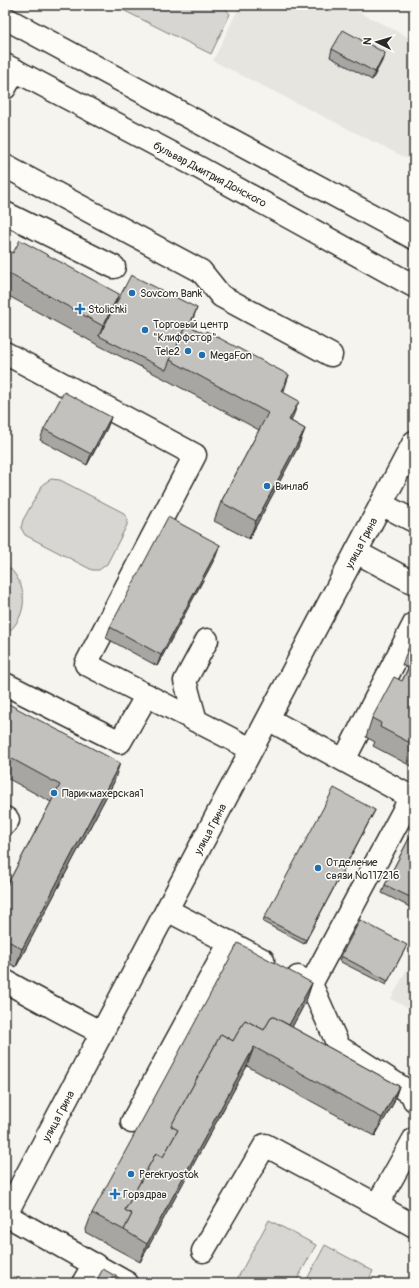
<svg xmlns="http://www.w3.org/2000/svg" width="419" height="1288" font-family="Pangolin,sans-serif">
  <style>
    .built { fill: #e6e5e0 }
    .green { fill: #d7d6d2; stroke: #81807e }
    .lines { fill: none; stroke-linecap: round; stroke-linejoin: round }
    .minor-casing { stroke: #2b2b2b; stroke-width: 25 }
    .minor { stroke: #fdfcf7; stroke-width: 22 }
    .wall { fill: #a7a6a3; stroke: #2b2b2b }
    .shaded-wall { fill: #888785; stroke: #2b2b2b }
    .building { fill: #c2c1be; stroke: #2b2b2b }
    .poi-dot { fill: #1f6fb2; stroke: #fdfcf7; stroke-width: 1.5 }
    .labels { text-anchor: middle; stroke-width: 3; stroke-linejoin: round; paint-order: stroke }
    .street-label { font-size: 11px; fill: #2b2b2b; stroke: #fdfcf7 }
    .poi-label { font-size: 11px; fill: #2b2b2b; stroke: #fdfcf7; text-anchor: start }
  </style>
  <rect width="100%" height="100%" fill="#f5f4ef"/>
  <filter id="ink" filterUnits="userSpaceOnUse"><feTurbulence type="fractalNoise" baseFrequency=".025" numOctaves="2"/><feDisplacementMap in="SourceGraphic" scale="8" xChannelSelector="R" yChannelSelector="G"/><feConvolveMatrix kernelMatrix="1 2 1 2 8 2 1 2 1" color-interpolation-filters="sRGB"/></filter>
  <g filter="url(#ink)">
    <g class="built">
      <path d="M240,5H345L414,40V162L213,61Z"/>
      <path d="M414,956V1011L391,999Z"/>
    </g>
    <g class="green">
      <path d="M117,5H226L225,8L230,14L211,54L121,9Z"/>
      <path d="M51,479L60,480L122,512L127,518V525L107,564L99,570H92L25,535L21,528L23,520L43,484Z"/>
      <path d="M5,564C29,583 30,616 5,635Z"/>
      <path d="M269,1220L316,1245L295,1283H235Z"/>
      <path d="M325,1245L373,1271L367,1283H305Z"/>
    </g>
    <g class="lines">
      <g class="minor-casing">
        <g id="minor">
          <path d="M5,18L414,238"/>
          <path d="M5,65L198,167L414,286"/>
          <path d="M5,88L15,70"/>
          <path d="M5,166L201,271L221,296L331,355"/>
          <path d="M5,213L114,267"/>
          <path d="M5,353L195,455L86,664L251,749"/>
          <path d="M381,504L414,521"/>
          <path d="M356,552L414,583"/>
          <path d="M5,684L120,742L147,695"/>
          <path d="M268,719L411,797L311,984"/>
          <path d="M196,721L185,681L207,640"/>
          <path d="M344,760L414,624"/>
          <path d="M5,818L8,820L5,824"/>
          <path d="M167,910L263,960"/>
          <path d="M298,977L311,984L339,1047L412,1094L414,1100"/>
          <path d="M5,981C37,999 69,1016 102,1033"/>
          <path d="M132,1122L230,942"/>
          <path d="M414,1139L377,1205L414,1226"/>
          <path d="M6,1215L127,1283"/>
          <path d="M5,1216L414,442"/>
          <path d="M203,1251L265,1145L377,1205"/>
          <path d="M83,1283L94,1264"/>
        </g>
      </g>
      <use href="#minor" class="minor"/>
    </g>
    <g class="wall">
      <path d="M332,49L382,61L372,80L330,57Z"/>
      <path d="M5,249L115,305L194,316L189,326L283,392L292,419L291,421L305,429L298,447L249,539L214,521L221,502L259,430L163,378L96,344L5,294Z"/>
      <path d="M111,417L107,428L87,465L40,440L44,429Z"/>
      <path d="M216,556L157,666L106,638L110,627Z"/>
      <path d="M414,637V761L411,766L373,746L375,742L366,737L372,718L402,681L408,668L402,665L409,646Z"/>
      <path d="M5,702L114,782L16,967L5,961V889L51,802L5,777Z"/>
      <path d="M375,810L373,814L304,944L263,922L264,918Z"/>
      <path d="M414,829V909L382,893L385,885Z"/>
      <path d="M405,949L386,985L339,961L341,956Z"/>
      <path d="M312,983L306,1001L292,1027L399,1086L393,1104L375,1136L247,1066L140,1262L85,1232L92,1213Z"/>
    </g>
    <g class="shaded-wall">
      <path d="M385,53L382,61L372,80L375,72Z"/>
      <path d="M119,294L112,313L99,336L103,326Z"/>
      <path d="M197,308L194,316L172,361L171,360Z"/>
      <path d="M289,375L283,394L281,391Z"/>
      <path d="M299,401L292,419L282,438L289,420Z"/>
      <path d="M111,417L107,428L87,465L91,454Z"/>
      <path d="M305,429L298,447L249,539L256,521Z"/>
      <path d="M220,545L216,556L157,666L161,655Z"/>
      <path d="M120,763L114,782L16,967L22,949Z"/>
      <path d="M375,810L373,814L304,944L306,940Z"/>
      <path d="M312,983L306,1001L283,1044L289,1025Z"/>
      <path d="M254,1047L247,1066L140,1262L147,1244Z"/>
      <path d="M399,1086L393,1104L375,1136L382,1118Z"/>
    </g>
    <g class="building">
      <path d="M343,30L385,53L375,72L332,49Z"/>
      <path d="M20,240L119,294L103,326L6,272L5,274V249L13,253Z"/>
      <path d="M131,275L197,308L189,326L187,325L170,360L166,370L99,336Z"/>
      <path d="M187,325L204,333L206,331L289,375L281,391L299,401L289,420L305,429L256,521L221,502L268,413L170,360Z"/>
      <path d="M64,392L111,417L91,454L44,429Z"/>
      <path d="M168,517L220,545L161,655L110,627Z"/>
      <path d="M414,637V649L409,646Z"/>
      <path d="M414,657V745L380,727L381,723L372,718L394,677L402,681Z"/>
      <path d="M5,702L120,763L22,949L5,939V889L60,785L5,755Z"/>
      <path d="M334,788L375,810L306,940L264,918Z"/>
      <path d="M414,829V899L385,885Z"/>
      <path d="M360,920L407,945L388,981L341,956Z"/>
      <path d="M238,943L312,983L289,1025L272,1016L264,1030L245,1020L233,1041L221,1034L171,1126L178,1130L163,1157L156,1153L125,1210L132,1214L124,1230L92,1213Z"/>
      <path d="M272,1016L399,1086L382,1118L254,1047L147,1244L124,1230L132,1214L125,1210L156,1153L163,1157L178,1130L171,1126L221,1034L233,1041L245,1020L264,1030Z"/>
      <path d="M103,1269L128,1283H95Z"/>
    </g>
  </g>
  <g class="poi-dot">
    <circle cx="132" cy="293" r="4"/>
    <path d="M78 303h4v4h4v4h-4v4h-4v-4h-4v-4h4z"/>
    <circle cx="145" cy="330" r="4"/>
    <circle cx="188" cy="351" r="4"/>
    <circle cx="202" cy="355" r="4"/>
    <circle cx="267" cy="486" r="4"/>
    <circle cx="54" cy="793" r="4"/>
    <circle cx="318" cy="868" r="4"/>
    <circle cx="131" cy="1174" r="4"/>
    <path d="M113 1188h4v4h4v4h-4v4h-4v-4h-4v-4h4z"/>
  </g>
  <g class="labels">
    <g class="street-label">
      <text transform="translate(210 174) rotate(28)" y="4">бульвар Дмитрия Донского</text>
      <text transform="translate(361 543) rotate(-62)" y="4">улица Грина</text>
      <text transform="translate(210 829) rotate(-62)" y="4">улица Грина</text>
      <text transform="translate(58 1116) rotate(-62)" y="4">улица Грина</text>
    </g>
    <g class="poi-label">
      <text x="140" y="297">Sovcom Bank</text>
      <text x="88" y="313">Stolichki</text>
      <text x="153" y="328">Торговый центр<tspan x="153" dy="13">"Клиффстор"</tspan></text>
      <text x="180" y="355" text-anchor="end">Tele2</text>
      <text x="210" y="359">MegaFon</text>
      <text x="275" y="490">Винлаб</text>
      <text x="62" y="797">Парикмахерская1</text>
      <text x="326" y="866">Отделение<tspan x="326" dy="13">связи №117216</tspan></text>
      <text x="139" y="1178">Perekryostok</text>
      <text x="123" y="1198">Горздрав</text>
    </g>
  </g>
  <rect width="419" height="1288" fill="none" stroke="#fdfcf7" stroke-width="20"/>
  <rect x="10" y="10" width="399" height="1268" fill="none" stroke="#2b2b2b" stroke-width="1.5" filter="url(#ink)"/>
  <g transform="translate(377 42) rotate(275)" stroke="#fdfcf7" stroke-width="3" paint-order="stroke">
  <path d="M0-3L7 15L0 10L-7 15Z" fill="#2b2b2b"/>
  <text y="-6" font-size="11" font-weight="bold" text-anchor="middle" fill="#2b2b2b">N</text>
  </g>
</svg>
